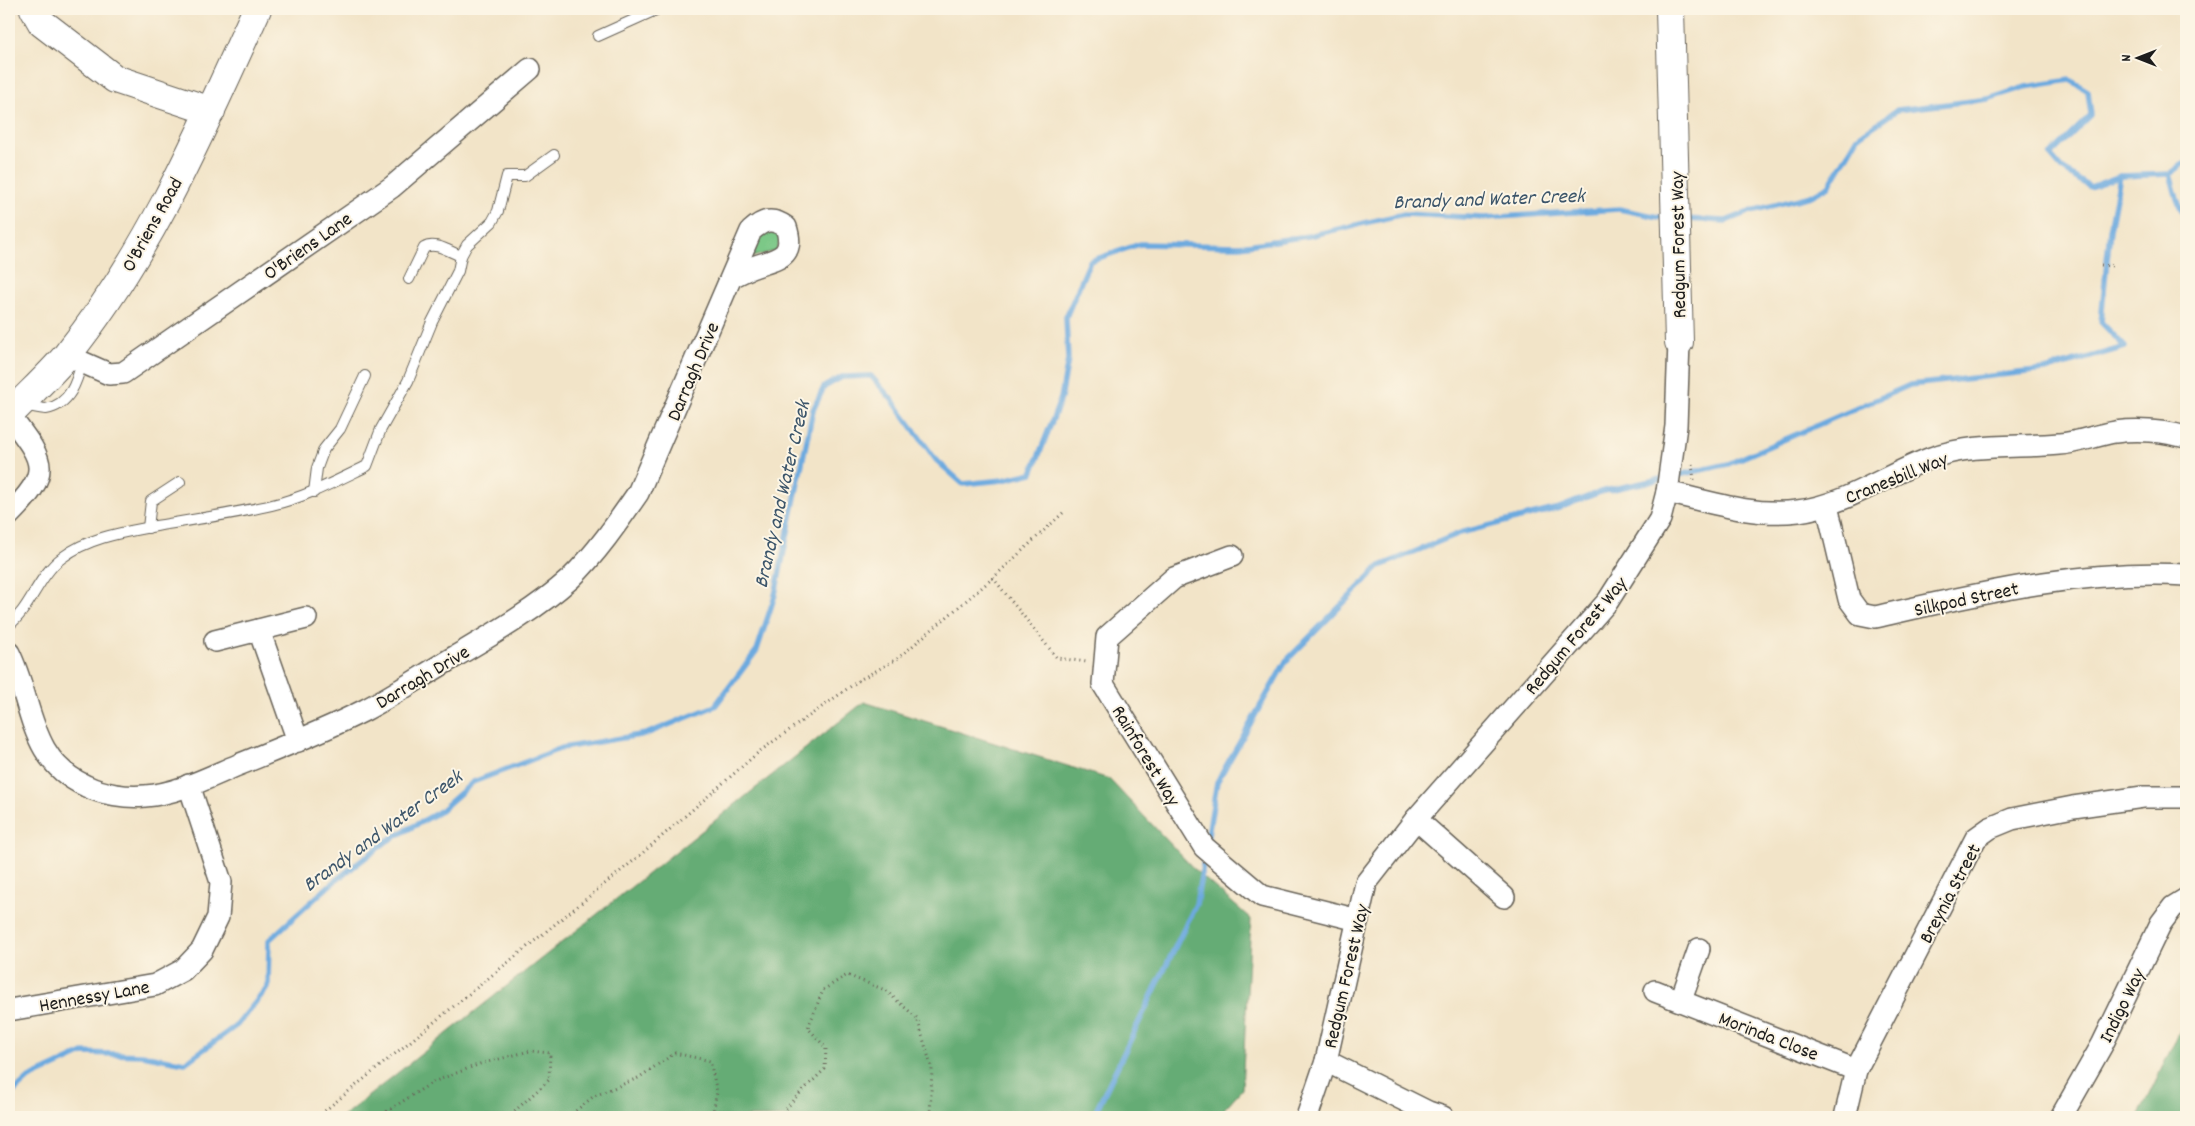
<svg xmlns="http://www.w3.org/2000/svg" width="2195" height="1126" font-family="Dekko,sans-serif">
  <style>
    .green { fill: #7cc887; stroke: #4c7252 }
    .forest { fill: #65ac74; stroke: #406448 }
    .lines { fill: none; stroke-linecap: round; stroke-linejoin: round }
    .stream { stroke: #6daadf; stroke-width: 5.5 }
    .lane-casing { stroke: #676258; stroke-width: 12 }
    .street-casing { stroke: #676258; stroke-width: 24 }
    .secondary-casing { stroke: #676258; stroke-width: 30 }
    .path { stroke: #676258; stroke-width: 3; stroke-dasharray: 1 4; stroke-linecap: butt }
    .lane { stroke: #fff; stroke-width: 10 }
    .street { stroke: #fff; stroke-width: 21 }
    .secondary { stroke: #fff; stroke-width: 28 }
    .labels { text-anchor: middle; stroke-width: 4; stroke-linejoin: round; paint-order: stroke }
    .street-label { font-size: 20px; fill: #1c1c1c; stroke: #fcf5e5 }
    .water-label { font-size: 21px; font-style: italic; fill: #3c556a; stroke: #fcf5e5 }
  </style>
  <rect width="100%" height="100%" fill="#fcf5e5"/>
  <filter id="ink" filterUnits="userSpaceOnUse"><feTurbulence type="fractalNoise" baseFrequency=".02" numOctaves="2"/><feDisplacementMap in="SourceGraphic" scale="10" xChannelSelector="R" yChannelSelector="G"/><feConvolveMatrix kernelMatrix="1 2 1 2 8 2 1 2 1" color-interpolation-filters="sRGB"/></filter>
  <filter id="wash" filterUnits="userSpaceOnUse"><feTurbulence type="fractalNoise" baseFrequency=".0096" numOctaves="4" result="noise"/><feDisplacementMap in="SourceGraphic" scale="20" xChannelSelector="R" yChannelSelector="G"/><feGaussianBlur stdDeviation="1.12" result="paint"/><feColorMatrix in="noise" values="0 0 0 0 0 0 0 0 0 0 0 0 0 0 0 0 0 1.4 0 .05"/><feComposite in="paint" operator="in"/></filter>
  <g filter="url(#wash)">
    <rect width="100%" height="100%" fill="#f2e4c8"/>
    <path class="green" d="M768,228L781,236L776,251L752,257L759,236Z"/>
    <g class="forest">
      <path d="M864,702L1109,779L1195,870L1251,919L1242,1089L1217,1117H342Z"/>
      <path d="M2186,1018V1117H2138Z"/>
    </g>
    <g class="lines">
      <g class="stream">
        <path d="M2186,162L2170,174L2177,199L2186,221"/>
        <path d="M1683,219L1726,221L1751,211L1811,196L1829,186L1858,137L1897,110L1988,99L2025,87L2070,80L2088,91L2091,115L2050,155L2062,169L2090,187L2120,176L2170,174"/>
        <path d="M1674,476L1728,464L1910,385L2045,370L2125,347L2101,322L2110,230L2120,176"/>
        <path d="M1207,840L1217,782L1286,661L1380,566L1460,533L1559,508L1600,492L1665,478"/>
        <path d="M9,1096L29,1078L83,1053L142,1055L185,1063L237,1025L268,987L269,940L331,884L387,841L439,812L473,782L562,748L646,734L715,706L757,650L775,595L813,410L824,387L842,377L871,376L893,401L936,460L963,484L1003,480L1032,473L1061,398L1068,360L1066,317L1090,261L1140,244L1240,246L1308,236L1404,214L1485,218L1619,209L1669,219"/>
        <path d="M1093,1117L1196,904L1205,854"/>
      </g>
    </g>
  </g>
  <g filter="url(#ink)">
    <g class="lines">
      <g class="lane-casing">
        <g id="lane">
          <path d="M598,36L658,9"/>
          <path d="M409,279L424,248C435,241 450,252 461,256"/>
          <path d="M23,405C30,406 39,409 46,409C70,405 77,381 82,362"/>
          <path d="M314,492L317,468L324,449L340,429L365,376"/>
          <path d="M148,528L151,501L180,482"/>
          <path d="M9,625C31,608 38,575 63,557C89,537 125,532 156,526C195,519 234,514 272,505C306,497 336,481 367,466L381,429L408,381L432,322L458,271L461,256L467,245L492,222L498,211L507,176H525L554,155"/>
        </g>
      </g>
      <g class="street-casing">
        <g id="street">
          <path d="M66,355L109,374L123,373L392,187L530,69"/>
          <path d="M1667,492C1710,502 1754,517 1798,511C1846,505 1887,474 1931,458C1972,443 2017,448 2059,444C2078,443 2096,435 2115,432C2139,429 2163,431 2186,437"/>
          <path d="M1827,506L1849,599L1860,614L1875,617C1977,594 2081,569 2186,575"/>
          <path d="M9,515C54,470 44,462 9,415"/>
          <path d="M1232,556L1174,578L1107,637L1103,684L1204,847L1262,896L1358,920"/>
          <path d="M259,630L298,741"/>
          <path d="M215,641L306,618"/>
          <path d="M9,653C33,701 28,760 86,786C102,794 127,798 145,796C177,794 209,777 238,765C280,748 324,731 365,710C396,694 425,674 456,656C495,633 535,610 570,579C596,554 618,522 638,493L751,231C763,220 772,217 786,227C797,260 773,259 751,268C744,271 738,274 732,277"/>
          <path d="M1416,819L1504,897"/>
          <path d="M1655,991L1856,1070"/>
          <path d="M1681,1000L1699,949"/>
          <path d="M9,1010L155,985L183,970L202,950L218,917L221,882L189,785"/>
          <path d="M1326,1061L1428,1112L1443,1117"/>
          <path d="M1307,1117L1326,1061L1366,883L1416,819L1608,601L1660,519L1667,492L1676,426L1679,342"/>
          <path d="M1845,1117L1856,1070L1976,838L1990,828L2012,819L2073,807L2143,797H2186"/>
          <path d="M2061,1117L2102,1045L2161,923L2173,907L2186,899"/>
        </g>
      </g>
      <g class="secondary-casing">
        <g id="secondary">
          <path d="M34,9L42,23L115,79L211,111"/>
          <path d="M1670,9L1679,342"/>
          <path d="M9,415C28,395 49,376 67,355C150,252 203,128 257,9"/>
        </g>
      </g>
      <g class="path">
        <path d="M2101,265L2114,266"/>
        <path d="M1692,464L1694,480"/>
        <path d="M993,578L1057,658L1087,662"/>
        <path d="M317,1117L638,857L760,751L861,679L897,659L993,578L1065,511"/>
        <path d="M378,1117L433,1082L480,1064L530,1051L550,1053L549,1080L508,1117"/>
        <path d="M568,1117L594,1096L638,1078L675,1053L710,1061L717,1092L712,1117"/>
        <path d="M780,1117L793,1100L825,1069L826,1048L808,1028L823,990L847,975L885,990L917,1018L932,1069L930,1117"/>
      </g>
      <use href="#lane" class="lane"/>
      <use href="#street" class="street"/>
      <use href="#secondary" class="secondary"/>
    </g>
  </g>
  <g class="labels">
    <g class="street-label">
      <text transform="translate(151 224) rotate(-61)" y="7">O'Briens Road</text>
      <text transform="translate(307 245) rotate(-35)" y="7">O'Briens Lane</text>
      <text transform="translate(1677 245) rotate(-91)" y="7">Redgum Forest Way</text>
      <text transform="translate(692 371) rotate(-67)" y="7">Darragh Drive</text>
      <text transform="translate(1896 477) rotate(-22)" y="7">Cranesbill Way</text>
      <text transform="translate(1966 598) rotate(-12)" y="7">Silkpod Street</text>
      <text transform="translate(1575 635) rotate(-50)" y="7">Redgum Forest Way</text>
      <text transform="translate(422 676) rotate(-31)" y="7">Darragh Drive</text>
      <text transform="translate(1147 755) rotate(59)" y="7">Rainforest Way</text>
      <text transform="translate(1949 893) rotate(-62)" y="7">Breynia Street</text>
      <text transform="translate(1345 976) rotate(-77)" y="7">Redgum Forest Way</text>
      <text transform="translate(94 995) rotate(-10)" y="7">Hennessy Lane</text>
      <text transform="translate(2121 1005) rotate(-64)" y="7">Indigo Way</text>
      <text transform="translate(1769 1035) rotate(21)" y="7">Morinda Close</text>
    </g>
    <g class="water-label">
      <text transform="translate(1489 198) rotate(-2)" y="7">Brandy and Water Creek</text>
      <text transform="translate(781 494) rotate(-77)" y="7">Brandy and Water Creek</text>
      <text transform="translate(382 830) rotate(-36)" y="7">Brandy and Water Creek</text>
    </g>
  </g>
  <rect width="2195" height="1126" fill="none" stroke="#fcf5e5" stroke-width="30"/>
  <g transform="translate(2138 58) rotate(270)" stroke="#fcf5e5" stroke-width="4" paint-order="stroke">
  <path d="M0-4L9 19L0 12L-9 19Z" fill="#1c1c1c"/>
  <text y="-8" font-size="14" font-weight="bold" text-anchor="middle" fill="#1c1c1c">N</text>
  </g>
</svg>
